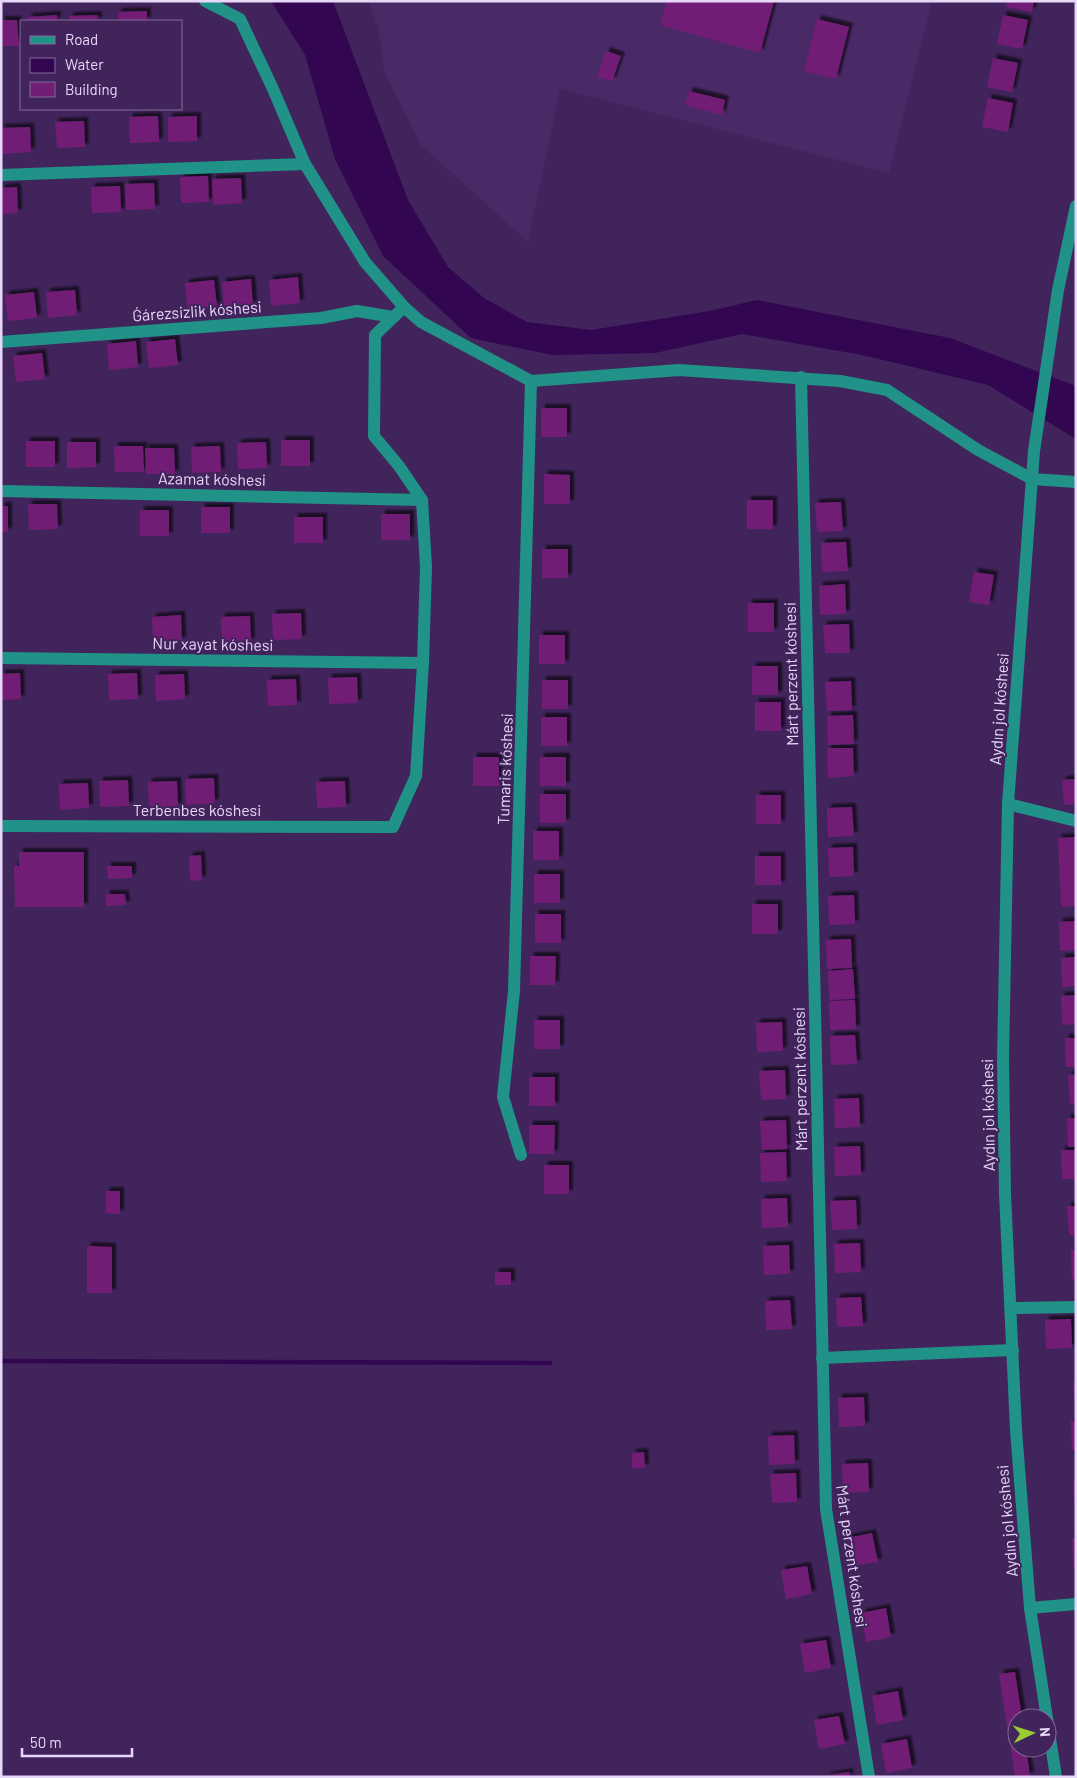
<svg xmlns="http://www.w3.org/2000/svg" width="1077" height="1778" font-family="Barlow,sans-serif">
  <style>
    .built { fill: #4a2967 }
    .water { fill: #330651 }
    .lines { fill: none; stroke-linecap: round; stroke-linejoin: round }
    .stream { stroke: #330651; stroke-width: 4.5 }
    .building { fill: #711f74; filter: url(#shadow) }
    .minor { stroke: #219288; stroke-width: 12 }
    .labels { text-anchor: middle; stroke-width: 4; stroke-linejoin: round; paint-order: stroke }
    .street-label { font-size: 16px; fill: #e7d7f9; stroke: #41245b }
  </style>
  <defs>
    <filter id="shadow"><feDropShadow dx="4" dy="-4" stdDeviation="1" flood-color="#0009"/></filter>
  </defs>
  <rect width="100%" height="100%" fill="#41245b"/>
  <path class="built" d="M368,1H932L889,173L560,89L528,242L422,146L385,74L378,27Z"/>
  <path class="water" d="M271,1H333L408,200L448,267L484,298L527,322L591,330L710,311L757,300L950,338L1076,386V439L988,385L862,355L742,334L655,353L552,355L471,338L383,256L335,159L305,55Z"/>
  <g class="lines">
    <path class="stream" d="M1,1361L550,1363"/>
  </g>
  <g class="building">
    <path d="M667,1H774L760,53L660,25Z"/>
    <path d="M1007,1H1034L1032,12L1006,7Z"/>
    <path d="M147,11V21H118V12Z"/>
    <path d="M57,15V21H28V17Z"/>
    <path d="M98,15V21H69V16Z"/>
    <path d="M1003,15L1028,20L1022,49L997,44Z"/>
    <path d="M817,19L849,27L836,79L804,71Z"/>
    <path d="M1,20H17L19,46H1Z"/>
    <path d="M606,51L621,56L612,81L597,77Z"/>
    <path d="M993,58L1018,63L1012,92L987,87Z"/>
    <path d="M689,91L725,100L722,115L685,105Z"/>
    <path d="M988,98L1013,103L1008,132L982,127Z"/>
    <path d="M158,116L159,142L130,143L129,117Z"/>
    <path d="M197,116V141L168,142V117Z"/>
    <path d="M84,121L85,147L57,148L55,122Z"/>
    <path d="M30,127L31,152L2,154L1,128Z"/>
    <path d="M208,176L209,202L181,203L180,177Z"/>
    <path d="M241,178L242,203L213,205L212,179Z"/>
    <path d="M154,183L155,209L126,210L125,184Z"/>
    <path d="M120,186L121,212L92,213L91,187Z"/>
    <path d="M17,187L18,213L1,214V188Z"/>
    <path d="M298,277L300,303L271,306L269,280Z"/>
    <path d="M251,279L253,305L224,308L222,282Z"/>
    <path d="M214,280L217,306L188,309L185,283Z"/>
    <path d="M75,290L77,315L48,318L46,292Z"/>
    <path d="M34,292L37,318L8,321L5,295Z"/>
    <path d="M175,339L178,365L149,368L146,342Z"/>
    <path d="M136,341L138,367L109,370L107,344Z"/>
    <path d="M42,353L45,379L16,382L13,356Z"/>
    <rect x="541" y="408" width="26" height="29"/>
    <rect x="281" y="440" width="29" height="26"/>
    <rect x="26" y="441" width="29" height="26"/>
    <path d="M67,442H96V467L67,468Z"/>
    <path d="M266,442L267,468L238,469L237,443Z"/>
    <path d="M114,446H143L144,472H115Z"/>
    <path d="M220,446L221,472L192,473L191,447Z"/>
    <path d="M145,448H174L175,474H146Z"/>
    <path d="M544,474L570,475V504H544Z"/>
    <rect x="747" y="500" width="26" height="29"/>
    <path d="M841,502L843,531L817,532L815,503Z"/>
    <path d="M28,504H57L58,529L29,530Z"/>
    <rect x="1" y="506" width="7" height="26"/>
    <rect x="201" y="507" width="29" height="26"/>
    <rect x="140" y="510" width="29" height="26"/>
    <rect x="381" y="514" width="29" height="26"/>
    <rect x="294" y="517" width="29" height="26"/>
    <path d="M846,542L848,571L822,572L821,543Z"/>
    <rect x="542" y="549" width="26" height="29"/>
    <path d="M974,572L994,575L989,605L969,602Z"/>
    <path d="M845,584L846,614L820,615L819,586Z"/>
    <rect x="748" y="603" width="26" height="29"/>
    <path d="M301,613L302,639L273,640L272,614Z"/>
    <path d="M181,615L182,641L153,642L152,617Z"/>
    <path d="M250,616L251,642L222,643L221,617Z"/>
    <path d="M849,624L850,653H825L823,625Z"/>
    <rect x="539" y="635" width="26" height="29"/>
    <rect x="752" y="666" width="26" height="29"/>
    <path d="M20,673L21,699L1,700V674Z"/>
    <path d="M137,673L138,699L109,700L108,674Z"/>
    <path d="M184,674L185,699L156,701L155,675Z"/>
    <path d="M357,677L358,703L329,704L328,678Z"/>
    <path d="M296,679L297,705L268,706L267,680Z"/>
    <rect x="542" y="680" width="26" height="29"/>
    <path d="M851,681L852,710L827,711L825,682Z"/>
    <rect x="755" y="702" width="26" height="29"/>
    <path d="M853,715L854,744L828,745L827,716Z"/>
    <rect x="541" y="717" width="26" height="29"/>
    <path d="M827,748H853L854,776L828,778Z"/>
    <rect x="473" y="757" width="26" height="29"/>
    <rect x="540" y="757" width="26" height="29"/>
    <path d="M214,778L215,803L186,805L185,779Z"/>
    <path d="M1076,779V804L1064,805L1062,780Z"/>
    <path d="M128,780L129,806L100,807L99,781Z"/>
    <path d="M177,781L178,807L149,808L148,782Z"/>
    <path d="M345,781L346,807L317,808L316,782Z"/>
    <path d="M88,783L89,808L60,810L59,784Z"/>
    <rect x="540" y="794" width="26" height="29"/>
    <rect x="756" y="795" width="25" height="29"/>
    <path d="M852,807L854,836L828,837L827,808Z"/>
    <rect x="533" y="831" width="26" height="29"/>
    <path d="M1076,837V906L1061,907L1058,838Z"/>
    <path d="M853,847L854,876L829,877L828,848Z"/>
    <path d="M19,852H84V907H15L14,866H19Z"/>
    <path d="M201,855L202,880L190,881L189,856Z"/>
    <rect x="755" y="856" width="26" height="29"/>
    <path d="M107,866H132V878L108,879Z"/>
    <rect x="534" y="874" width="26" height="29"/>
    <path d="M106,894H125L126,905L106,906Z"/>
    <path d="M854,895L855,924L829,925L828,896Z"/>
    <rect x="752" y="904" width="26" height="30"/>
    <rect x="535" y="914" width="26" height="29"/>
    <path d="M1076,921V950L1060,951L1059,922Z"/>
    <path d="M851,939L852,968L827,969L826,940Z"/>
    <path d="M530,956H556L555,985H530Z"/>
    <path d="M1076,957V986L1062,987L1061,958Z"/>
    <path d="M853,969L855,999L829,1000L828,971Z"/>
    <path d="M1076,995V1024L1062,1025L1061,996Z"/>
    <path d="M855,1000L856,1029L830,1030L829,1001Z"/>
    <rect x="534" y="1020" width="26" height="29"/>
    <path d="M782,1022L783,1051L757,1052L756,1023Z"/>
    <path d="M855,1035L857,1064L831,1065L830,1036Z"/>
    <path d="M1065,1038H1076V1067H1066Z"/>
    <path d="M785,1070L786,1099L761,1100L759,1071Z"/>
    <path d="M1076,1074V1103L1070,1104L1068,1075Z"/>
    <rect x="529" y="1077" width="26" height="29"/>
    <path d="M859,1098L860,1127L835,1128L834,1099Z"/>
    <path d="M1067,1118H1076V1147H1068Z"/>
    <path d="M786,1120L787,1149L762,1150L760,1121Z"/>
    <path d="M529,1125H555L554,1154H529Z"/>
    <path d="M860,1146L861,1175L835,1176L834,1147Z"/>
    <path d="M1061,1150H1076V1179H1062Z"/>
    <path d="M786,1152L787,1181L761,1182L760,1153Z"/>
    <rect x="544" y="1165" width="25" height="29"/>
    <path d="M106,1191H120V1214L106,1213Z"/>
    <path d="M787,1198L788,1227L762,1228L761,1199Z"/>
    <path d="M856,1200L857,1229L832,1230L830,1201Z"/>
    <path d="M1067,1206H1076V1235H1069Z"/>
    <path d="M860,1243L861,1272L835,1273L834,1244Z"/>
    <path d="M789,1245L790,1274L764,1275L763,1246Z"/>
    <path d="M87,1246L112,1247V1293H87Z"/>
    <path d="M1071,1250H1076V1279H1072Z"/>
    <rect x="495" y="1272" width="16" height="13"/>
    <path d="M861,1297L863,1326L837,1327L836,1298Z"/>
    <path d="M790,1300L792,1329L766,1330L765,1301Z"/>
    <path d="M1071,1319L1072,1348L1046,1349L1045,1320Z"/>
    <path d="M1073,1382H1076V1398H1074Z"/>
    <path d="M864,1397L865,1426L839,1427L838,1398Z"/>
    <path d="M1071,1421H1076V1450H1072Z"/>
    <path d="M794,1435L795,1464L769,1465L768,1436Z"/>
    <path d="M644,1452L645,1468H632V1453Z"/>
    <path d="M868,1463L869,1492L843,1493L842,1464Z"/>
    <path d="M796,1473L797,1502L772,1503L770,1474Z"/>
    <path d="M1073,1480H1076V1503H1074Z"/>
    <path d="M872,1533L878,1562L852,1566L847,1538Z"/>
    <path d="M1072,1538H1076V1567H1073Z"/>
    <path d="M807,1566L812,1594L786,1599L781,1570Z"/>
    <path d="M886,1608L891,1637L866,1642L861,1613Z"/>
    <path d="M826,1640L831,1668L805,1673L800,1644Z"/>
    <path d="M1015,1672L1022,1718H1017V1748H1026L1030,1776L1023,1777H1015L999,1674Z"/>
    <path d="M898,1691L903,1720L877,1725L872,1696Z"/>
    <path d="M839,1716L845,1744L819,1749L814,1720Z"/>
    <path d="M907,1739L912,1768L886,1773L881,1744Z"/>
    <path d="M849,1772L850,1777H826V1776Z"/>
  </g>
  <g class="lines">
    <g class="minor">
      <path d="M205,1L240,19L273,89L305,164L365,262L404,307L421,322L531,381L679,370L840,381L887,390L978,450L1032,479L1076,482"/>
      <path d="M1,175L305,164"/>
      <path d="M1,342L321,318L357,311L393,317"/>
      <path d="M801,377L826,1509L869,1777"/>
      <path d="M1,491L422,500"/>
      <path d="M1,658L423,663"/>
      <path d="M1008,804L1076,821"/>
      <path d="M1,826L393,827L416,776L423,663L426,567L422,500L399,466L374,436L375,335L404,307"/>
      <path d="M521,1155L503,1097L514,991L531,381"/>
      <path d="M1011,1308L1076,1307"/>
      <path d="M822,1358L1013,1350"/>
      <path d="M1030,1608L1076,1604"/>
      <path d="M1056,1777L1030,1608L1016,1430L1005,1194L1003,1059L1008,804L1034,451L1058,290L1076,206"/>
    </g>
  </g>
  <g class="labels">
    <g class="street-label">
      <text transform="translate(197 311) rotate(-4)" y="6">Ǵárezsizlik kóshesi</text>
      <text transform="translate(212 479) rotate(1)" y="6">Azamat kóshesi</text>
      <text transform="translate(213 644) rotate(1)" y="6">Nur xayat kóshesi</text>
      <text transform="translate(791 674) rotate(-91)" y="6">Márt perzent kóshesi</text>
      <text transform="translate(999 709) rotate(-86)" y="6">Aydın jol kóshesi</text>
      <text transform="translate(505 769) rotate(-88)" y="6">Tumaris kóshesi</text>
      <text x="197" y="816">Terbenbes kóshesi</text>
      <text transform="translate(800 1079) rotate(-91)" y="6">Márt perzent kóshesi</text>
      <text transform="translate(988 1115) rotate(-91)" y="6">Aydın jol kóshesi</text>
      <text transform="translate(1007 1521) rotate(-95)" y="6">Aydın jol kóshesi</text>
      <text transform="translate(852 1556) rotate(82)" y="6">Márt perzent kóshesi</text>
    </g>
  </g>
  <rect width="1077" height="1778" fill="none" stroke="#e7d7f9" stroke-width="5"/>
  <rect x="20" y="20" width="162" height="90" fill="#41245b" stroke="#836c9a"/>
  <rect x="30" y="36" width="25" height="8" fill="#219288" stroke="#836c9a"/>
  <text x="65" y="45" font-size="15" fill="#e7d7f9">Road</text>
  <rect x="30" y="58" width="25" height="15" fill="#330651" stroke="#836c9a"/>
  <text x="65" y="70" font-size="15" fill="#e7d7f9">Water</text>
  <rect x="30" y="82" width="25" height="15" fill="#711f74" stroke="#836c9a"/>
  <text x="65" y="95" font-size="15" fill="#e7d7f9">Building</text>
  <g transform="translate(1032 1733) rotate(86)"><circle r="24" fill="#41245b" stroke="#836c9a"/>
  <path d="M0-4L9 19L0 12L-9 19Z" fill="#9acb34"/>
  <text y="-8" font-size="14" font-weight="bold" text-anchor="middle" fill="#e7d7f9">N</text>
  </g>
  <path d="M22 1748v8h110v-8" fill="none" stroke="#e7d7f9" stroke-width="2.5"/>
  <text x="30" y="1748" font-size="15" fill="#e7d7f9" stroke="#41245b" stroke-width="4" paint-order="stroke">50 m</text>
</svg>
